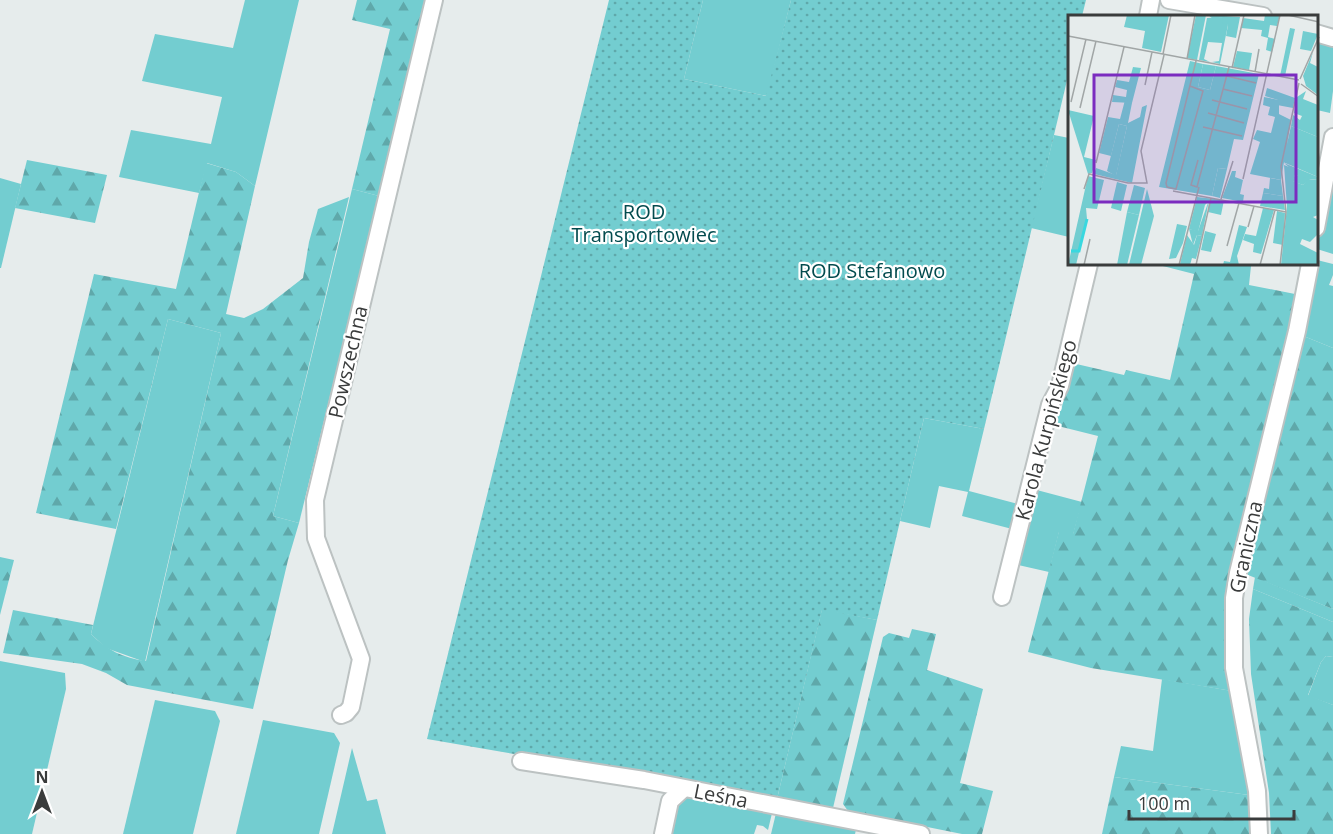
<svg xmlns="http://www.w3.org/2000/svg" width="1333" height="834" font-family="'Open Sans',sans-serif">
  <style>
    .grass { fill: #73cdd0 }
    .forest { fill: url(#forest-firs) }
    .garden { fill: url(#garden-dots) }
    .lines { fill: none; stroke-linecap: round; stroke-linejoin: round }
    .minor-casing { stroke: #bcc2c2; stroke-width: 20 }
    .minor { stroke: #fff; stroke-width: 16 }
    .labels { text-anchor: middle; stroke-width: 4.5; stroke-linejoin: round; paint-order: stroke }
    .park-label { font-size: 20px; fill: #034b4e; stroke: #fff }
    .street-label { font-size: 20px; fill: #3a3c3c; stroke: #fff }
    .inset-river { fill: none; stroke: #38d8df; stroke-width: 3 }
    .inset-road { fill: none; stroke: #a1a6a6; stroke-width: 1.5 }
    .view { fill: #7b2cbf; fill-opacity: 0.15; stroke: #7b2cbf; stroke-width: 3 }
    .inset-edge { fill: none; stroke: #3a3c3c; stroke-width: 3 }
  </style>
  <defs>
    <pattern id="forest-firs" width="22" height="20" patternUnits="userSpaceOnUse" patternTransform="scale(1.5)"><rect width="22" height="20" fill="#73cdd0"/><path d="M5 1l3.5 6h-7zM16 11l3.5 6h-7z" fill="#5fa8aa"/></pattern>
    <pattern id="garden-dots" width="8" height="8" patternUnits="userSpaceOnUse" patternTransform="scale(1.5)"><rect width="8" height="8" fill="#73cdd0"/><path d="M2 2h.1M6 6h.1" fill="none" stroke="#5fa8aa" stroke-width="1.8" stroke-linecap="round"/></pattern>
  </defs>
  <rect width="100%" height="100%" fill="#e6ecec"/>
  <g class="grass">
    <path d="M245,0H299L255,186L236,172L207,163L199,193L119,177L131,130L211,144L222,97L142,81L155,34L233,48Z"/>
    <path d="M703,0H791L767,96L684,79Z"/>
    <path d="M1316,41L1333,45V91L1330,113L1317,110Z"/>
    <path d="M1054,135L1069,138V237L1031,228Z"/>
    <path d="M1333,166V254L1317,249Z"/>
    <path d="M0,178L21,184L1,268H0Z"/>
    <path d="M352,189L379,196L299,523L273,516Z"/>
    <path d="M1317,260L1333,264V275L1329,285L1333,286V348L1301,335Z"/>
    <path d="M168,319L221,333L145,662L106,648L91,634Z"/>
    <path d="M924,418L984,429L969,491L1022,505L1016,530L962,516L968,492L939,486L930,528L900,521Z"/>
    <path d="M1033,489L1082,502L1073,535L1059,532L1049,572L1014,564Z"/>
    <path d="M1255,577L1333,609V622L1253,589Z"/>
    <path d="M1326,656L1333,657V705L1308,696L1321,662Z"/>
    <path d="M0,661L65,673L66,689L32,834H0Z"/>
    <path d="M1162,679L1232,691L1249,795L1114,777L1121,746L1153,751Z"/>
    <path d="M155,700L215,711L220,721L193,834H123Z"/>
    <path d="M263,720L334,733L340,743L319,834H236Z"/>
    <path d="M352,748L367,801L377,799L386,834H332Z"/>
    <path d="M690,794L773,809L768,830L763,826L757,825L754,834H670L677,803Z"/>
    <path d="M777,809L857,825L855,834H771Z"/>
  </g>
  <g class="forest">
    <path d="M357,0H427L379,196L352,189L390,29L352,20Z"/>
    <path d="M27,160L107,175L95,223L15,208Z"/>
    <path d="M206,163L236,172L255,186L226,314L244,318L263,309L303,278L309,242L318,209L349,197L273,516L299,523L288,560L253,709L127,685L106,673L82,664L3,653L13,610L93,625L91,634C107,650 123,658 146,661L221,333L168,319L116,529L36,513L94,274L176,289Z"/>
    <path d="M1155,264H1241L1251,266L1249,285L1300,295L1242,541L1232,691L1091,668L1028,652L1059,531L1073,534L1098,436L1050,424L1052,410L1061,411L1072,363L1124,375L1126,370L1170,380L1194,274Z"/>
    <path d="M1301,335L1333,348V609L1243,573Z"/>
    <path d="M0,557L14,560L0,615Z"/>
    <path d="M1253,589L1333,622V657L1326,656L1321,662L1308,695L1333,705V834H1271L1269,793L1251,674L1249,619Z"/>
    <path d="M822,609L877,620L833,808L777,799Z"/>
    <path d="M912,629L936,634L927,670L983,689L960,783L993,791L982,834H962L848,811L843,804L883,637L889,633L909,638Z"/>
    <path d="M1114,777L1249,795L1256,834H1102Z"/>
  </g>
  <path class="garden" d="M609,0H703L684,79L766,96L791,0H1086L1082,16H1069V72L984,429L924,418L877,620L822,610L777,799L427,739Z"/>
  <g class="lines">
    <g class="minor-casing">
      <g id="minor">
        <path d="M1169,0L1263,16"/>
        <path d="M1148,16L1151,0"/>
        <path d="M1316,33L1333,38"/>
        <path d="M1316,228L1333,137"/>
        <path d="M1002,597L1050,405L1060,386L1089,264"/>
        <path d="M341,715L346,713L351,707L361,659L316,538L315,500L434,0"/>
        <path d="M521,761L644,780L921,834"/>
        <path d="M663,834L670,801L683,789"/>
        <path d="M1259,834L1257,791L1234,668V598L1238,573L1297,331L1310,264"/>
      </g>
    </g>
    <use href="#minor" class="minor"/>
  </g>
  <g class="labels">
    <g class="park-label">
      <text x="644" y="219">ROD<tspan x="644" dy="23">Transportowiec</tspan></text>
      <text x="872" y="278">ROD Stefanowo</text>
    </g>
    <g class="street-label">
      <text transform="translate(348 362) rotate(-77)" y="7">Powszechna</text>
      <text transform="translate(1046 430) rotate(-75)" y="7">Karola Kurpińskiego</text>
      <text transform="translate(1246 547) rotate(-78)" y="7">Graniczna</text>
      <text transform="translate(721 796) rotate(11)" y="7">Leśna</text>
    </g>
  </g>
  <g transform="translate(1068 15)">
    <rect width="250" height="250" fill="#e6ecec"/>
    <path d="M59,0H101L93,37L74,33L77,16L56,12ZM128,0H138L129,45L119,43ZM155,2L160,10L152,49L144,47L151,46L154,28L140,27L136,44L142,47L131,45L139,3ZM222,13L227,14L217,61H212ZM235,16L250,19L243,36L232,34ZM169,36L184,38L181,55L165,52ZM245,37L242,48L250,52V80L238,71L235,61ZM135,49L148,51L142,75L130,72ZM65,52L73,53L64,88L44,87L45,80L58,82L59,75L47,72L49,65L61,67ZM199,73L227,83L225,93L209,90L210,85L197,81ZM238,76L235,84L250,90V122L223,111L225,100L232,105L234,101L226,98L229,82ZM51,109L59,111L48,161L39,156ZM216,148L250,162V165L242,164L235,170L224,166L227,160L231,161ZM20,161L36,165L29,194L18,193L19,204L8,250H0ZM202,163L213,165L215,181L195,178L196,173L201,174ZM49,167L59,170L53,196L43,193ZM66,170L77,173L71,200L59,197ZM79,174L86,201L73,250H61ZM129,182L156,185L153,200L140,197L141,186L137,190L130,217L121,214ZM171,210L179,212L169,241L171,250H155L156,246L162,247ZM137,216L148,219L143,237L133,235ZM119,220L126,230L129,220L134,221L128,244L124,243L122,250L112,249Z" fill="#73cdd0"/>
    <path d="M140,0L172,2L168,23L158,21L160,10L154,8L155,2L145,4ZM197,0H212L209,11L202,10L200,22L207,24L204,37L198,35L200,23L193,21L194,15L173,13L175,3L196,6ZM196,82L211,85V99L223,105L213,165L182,159L192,127L185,124L189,115L203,118L207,102L200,100L202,92L195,90ZM57,85L64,88L60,108L72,102L74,92L79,90L64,168L26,159L28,153L48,160L59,111L51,109L43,141L31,138L40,102L52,104ZM0,95L26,101L16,142L28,145L24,158L20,159ZM223,111L250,122V162L215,147ZM216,150L242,160L237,163L227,160L225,166L235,170L240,164L250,165V200L245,202L250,205V219L242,227L234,224L232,229L250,238L251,250H213L219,192ZM150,153L159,154L152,183L144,181ZM164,156H168L167,162L175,165L172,179L176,180L175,187L154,183ZM195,178L215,181L217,195L192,191ZM141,185L134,221L129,220L125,230L121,214L130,216ZM195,193L206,195L193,239L185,237L186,229L175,225L177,219L188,221ZM209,196L217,198L215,230L205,228ZM59,197L71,200L59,250H49ZM109,209L119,211L115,228L108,243L101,244Z" fill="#73cdd0"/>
    <path d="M122,46L135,49L130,72L142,75L148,51L191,59L175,125L166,124L159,154L150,153L144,181L91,172Z" fill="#73cdd0"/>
    <path class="inset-river" d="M3,236H11L19,204"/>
    <path class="inset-road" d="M220,0L251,7M0,21L231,65M95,39L103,0M119,44L127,0M164,53L176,0M187,57L191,34M159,61L188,68M232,64L251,22M233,69L251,82M77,70L84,37M122,71L135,76L108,174L99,172L98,168L128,46M155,74L184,81M144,85L179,94M3,87L18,24M12,93L28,26M140,98L176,108M135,112L174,121M130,145L123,170L129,172L161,52M28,148L56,32M175,164L212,0M16,174L21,159L60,168H79L73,136L96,40M105,176L218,197M153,184L165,146M180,212L186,191M159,231L171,188M16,250L22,224M111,250L131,172M128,250L143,183M192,250L207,195M212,250L218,197L213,151L231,68"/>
    <path class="view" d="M26,60H228V187H26Z"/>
    <rect width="250" height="250" class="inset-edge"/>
  </g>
  <g transform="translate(42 792)" stroke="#ffffff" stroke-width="4.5" paint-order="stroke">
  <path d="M0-4.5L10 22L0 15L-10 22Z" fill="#3a3c3c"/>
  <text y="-9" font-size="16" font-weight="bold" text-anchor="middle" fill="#3a3c3c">N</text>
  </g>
  <path d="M1129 810v9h165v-9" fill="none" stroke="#3a3c3c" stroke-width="3"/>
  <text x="1138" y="810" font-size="18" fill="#3a3c3c" stroke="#ffffff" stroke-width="4.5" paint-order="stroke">100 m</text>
</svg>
